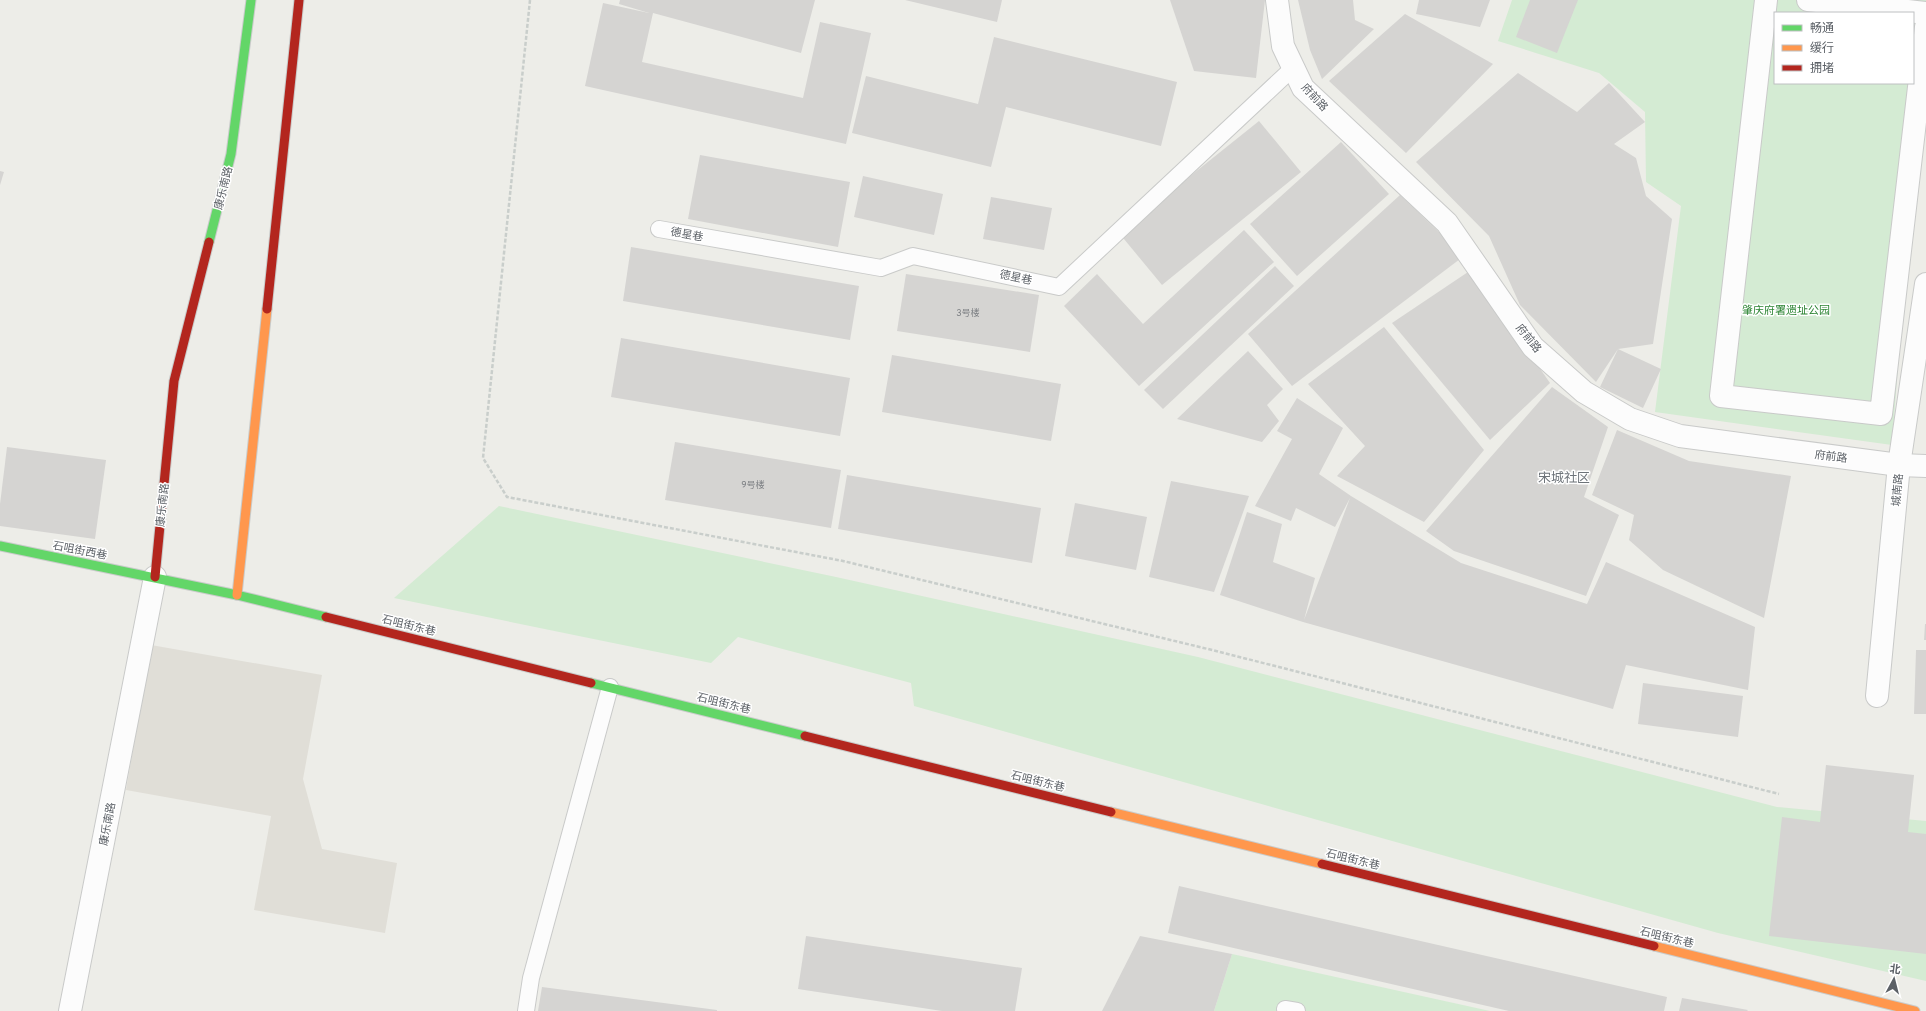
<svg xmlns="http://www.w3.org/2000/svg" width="1926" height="1011" font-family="Overpass,'Noto Sans SC',sans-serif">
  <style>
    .education { fill: #e0ded7 }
    .green { fill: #d4ebd3; fill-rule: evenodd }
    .building { fill: #d5d4d2 }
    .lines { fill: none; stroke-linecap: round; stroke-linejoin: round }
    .lane-casing { stroke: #c9cac9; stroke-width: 18 }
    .street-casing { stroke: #c9cac9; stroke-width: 24 }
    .fast-casing { stroke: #c9cbca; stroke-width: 11 }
    .slow-casing { stroke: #c9cbca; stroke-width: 11 }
    .jam-casing { stroke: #c9cbca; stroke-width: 11 }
    .path { stroke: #c9cecb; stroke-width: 2.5; stroke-dasharray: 4 2; stroke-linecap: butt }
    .lane { stroke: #fcfcfc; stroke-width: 16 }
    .street { stroke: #fcfcfc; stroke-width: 22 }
    .fast { stroke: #63d668; stroke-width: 9 }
    .slow { stroke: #ff974d; stroke-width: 9 }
    .jam { stroke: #b3261e; stroke-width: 9 }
    .labels { text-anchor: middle; stroke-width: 3; stroke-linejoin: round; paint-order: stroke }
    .number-label { font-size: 9px; fill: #7c7f83 }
    .street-label { font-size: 11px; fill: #5c6167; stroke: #fff }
    .park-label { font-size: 11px; fill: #2d8534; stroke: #fff }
    .quarter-label { font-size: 13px; fill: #6d7379; stroke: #fff }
  </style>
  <rect width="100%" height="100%" fill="#edede8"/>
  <path class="education" d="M151,645L322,675L303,779L322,849L397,863L385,933L254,910L271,816L126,790Z"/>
  <g class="green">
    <path d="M1512,0H1926L1892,445L1655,412L1681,206L1646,182L1645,112L1599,73L1498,41ZM1775,13H1913V83H1775Z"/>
    <path d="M499,506L836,577L1198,657L1777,807L1926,821V981L1718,933L914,706L911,683L738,637L711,663L394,598Z"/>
    <path d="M1232,954L1490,1011H1214Z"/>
  </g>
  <g class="building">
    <path d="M620,0H815L801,53L653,13L642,62L803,98L820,22L871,33L846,144L585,86L603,3L649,13L619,4Z"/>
    <path d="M905,0H1002L997,22Z"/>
    <path d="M1170,0H1265L1256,78L1194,71Z"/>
    <path d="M1298,0H1353L1355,20L1374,29L1322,79L1310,50Z"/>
    <path d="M1419,0H1490L1480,27L1416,14Z"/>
    <path d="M1530,0H1578L1557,53L1516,37Z"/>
    <path d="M1405,14L1493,64L1406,153L1329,81Z"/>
    <path d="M994,37L1177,82L1161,146L1006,107L991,167L852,133L866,76L978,104Z"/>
    <path d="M1518,73L1577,112L1609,83L1645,122L1614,144L1636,158L1646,196L1672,219L1653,344L1618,349L1661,369L1643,408L1600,387L1618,349L1596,382L1520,305L1489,236L1416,162Z"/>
    <path d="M1259,121L1301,172L1162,285L1119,233Z"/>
    <path d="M1341,142L1389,194L1297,276L1250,224Z"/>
    <path d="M700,155L850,182L838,247L688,219Z"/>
    <path d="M0,171L4,172L0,185Z"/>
    <path d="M863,176L943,194L934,235L854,217Z"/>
    <path d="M1400,195L1464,256L1292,386L1248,334Z"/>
    <path d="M991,197L1052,208L1044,250L983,239Z"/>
    <path d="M1244,230L1274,262L1139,386L1064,306L1097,274L1143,324Z"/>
    <path d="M631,247L859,286L850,340L623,301Z"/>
    <path d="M1275,266L1294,286L1163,409L1144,390Z"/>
    <path d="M1471,270L1550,383L1490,440L1392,323Z"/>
    <path d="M906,274L1039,295L1030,352L897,331Z"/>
    <path d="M1384,327L1484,450L1424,522L1337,476L1365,446L1308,384Z"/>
    <path d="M621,338L850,378L840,436L611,397Z"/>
    <path d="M1248,351L1283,389L1267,405L1279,421L1262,442L1177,419Z"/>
    <path d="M892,355L1061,384L1051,441L882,412Z"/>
    <path d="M1552,387L1608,427L1584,497L1619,515L1586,596L1454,551L1426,531Z"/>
    <path d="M1297,398L1343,428L1319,474L1351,496L1461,563L1587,604L1606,562L1755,627L1748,690L1626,665L1613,709L1303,622L1220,595L1247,512L1282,524L1273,562L1315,578L1304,620L1350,498L1335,527L1296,508L1291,521L1255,506L1292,439L1277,431Z"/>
    <path d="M1617,430L1689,461L1791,476L1764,618L1663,570L1629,540L1634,515L1592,495Z"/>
    <path d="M675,442L841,470L831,528L665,500Z"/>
    <path d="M7,447L106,460L95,539L0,526V504Z"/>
    <path d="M847,475L1041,508L1032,563L838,529Z"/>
    <path d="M1171,481L1249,496L1214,592L1149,577Z"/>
    <path d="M1075,503L1147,517L1136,570L1065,556Z"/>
    <path d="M1925,624H1926V640H1924Z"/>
    <path d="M1916,650H1926V714H1914Z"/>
    <path d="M1643,683L1743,696L1738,737L1638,724Z"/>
    <path d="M1826,765L1914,775L1908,832L1926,834V954L1769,936L1782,817L1820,822Z"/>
    <path d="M1179,886L1667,997L1664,1011H1509L1168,933Z"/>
    <path d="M806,936L1022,968L1015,1011H942L798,989Z"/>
    <path d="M1140,936L1232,954L1214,1011H1102Z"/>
    <path d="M542,987L717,1010V1011H538Z"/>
    <path d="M1682,998L1748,1010L1747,1011H1679Z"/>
  </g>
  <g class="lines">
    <g class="lane-casing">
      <g id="lane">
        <path d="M659,229L881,268L913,256L1059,287L1293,68"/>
        <path d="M1285,1009L1297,1011"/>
        <path d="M526,1011L531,978L610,687"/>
      </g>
    </g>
    <g class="street-casing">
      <g id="street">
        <path d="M1277,0L1283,46L1303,88L1447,223L1533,347L1584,392L1630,419L1680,436L1899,465L1926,466"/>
        <path d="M1766,0L1721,396L1881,414L1926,27"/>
        <path d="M1808,0L1926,13"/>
        <path d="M1877,696L1899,465L1926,284"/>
        <path d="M70,1011L155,577"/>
      </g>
    </g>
    <g class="fast-casing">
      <g id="fast">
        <path d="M209,242L231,154L251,0"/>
        <path d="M0,546L237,595L326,617"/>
        <path d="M591,683L805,736"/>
      </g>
    </g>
    <g class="slow-casing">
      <g id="slow">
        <path d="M237,595L267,309"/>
        <path d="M1111,812L1322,864"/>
        <path d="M1654,946L1915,1011"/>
      </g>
    </g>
    <g class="jam-casing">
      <g id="jam">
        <path d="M267,309L299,0"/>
        <path d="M155,577L174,381L209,242"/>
        <path d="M326,617L591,683"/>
        <path d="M805,736L1111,812"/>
        <path d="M1322,864L1654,946"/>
      </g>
    </g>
    <path class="path" d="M530,0L483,458L507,497L843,561L1208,649L1779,794"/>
    <use href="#lane" class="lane"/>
    <use href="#street" class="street"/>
    <use href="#fast" class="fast"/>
    <use href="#slow" class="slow"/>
    <use href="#jam" class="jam"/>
  </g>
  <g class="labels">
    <g class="number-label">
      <text x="968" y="316">3号楼</text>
      <text x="753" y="488">9号楼</text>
    </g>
    <g class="street-label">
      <text transform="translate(1315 97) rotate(47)" y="4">府前路</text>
      <text transform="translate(223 188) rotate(-76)" y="4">康乐南路</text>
      <text transform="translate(687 234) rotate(10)" y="4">德星巷</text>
      <text transform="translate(1016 277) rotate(12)" y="4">德星巷</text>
      <text transform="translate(1529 338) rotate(51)" y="4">府前路</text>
      <text transform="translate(1831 456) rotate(7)" y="4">府前路</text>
      <text transform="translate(1897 490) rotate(-85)" y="4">城南路</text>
      <text transform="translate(162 505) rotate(-84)" y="4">康乐南路</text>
      <text transform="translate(80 550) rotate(11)" y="4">石咀街西巷</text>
      <text transform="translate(409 625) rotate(14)" y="4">石咀街东巷</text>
      <text transform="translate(724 703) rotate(14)" y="4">石咀街东巷</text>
      <text transform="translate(1038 781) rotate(14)" y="4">石咀街东巷</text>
      <text transform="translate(107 824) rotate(-79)" y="4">康乐南路</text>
      <text transform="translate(1353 859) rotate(14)" y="4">石咀街东巷</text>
      <text transform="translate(1667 937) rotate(14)" y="4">石咀街东巷</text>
    </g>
    <g class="park-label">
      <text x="1786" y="314">肇庆府署遗址公园</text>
    </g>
    <g class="quarter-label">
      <text x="1564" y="482">宋城社区</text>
    </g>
  </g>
  <rect x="1774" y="12" width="140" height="72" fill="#ffffff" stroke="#bec0c2"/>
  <rect x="1782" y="25" width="20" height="6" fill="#63d668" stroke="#bec0c2"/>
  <text x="1810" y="32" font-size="12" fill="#5c6167">畅通</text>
  <rect x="1782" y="45" width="20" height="6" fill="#ff974d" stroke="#bec0c2"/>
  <text x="1810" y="52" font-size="12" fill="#5c6167">缓行</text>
  <rect x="1782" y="65" width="20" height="6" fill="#b3261e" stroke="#bec0c2"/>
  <text x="1810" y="72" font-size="12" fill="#5c6167">拥堵</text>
  <g transform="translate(1894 979) rotate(7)" stroke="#ffffff" stroke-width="3" paint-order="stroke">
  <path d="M0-3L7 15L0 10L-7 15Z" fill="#5c6167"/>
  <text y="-6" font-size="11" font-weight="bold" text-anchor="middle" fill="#5c6167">北</text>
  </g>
</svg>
